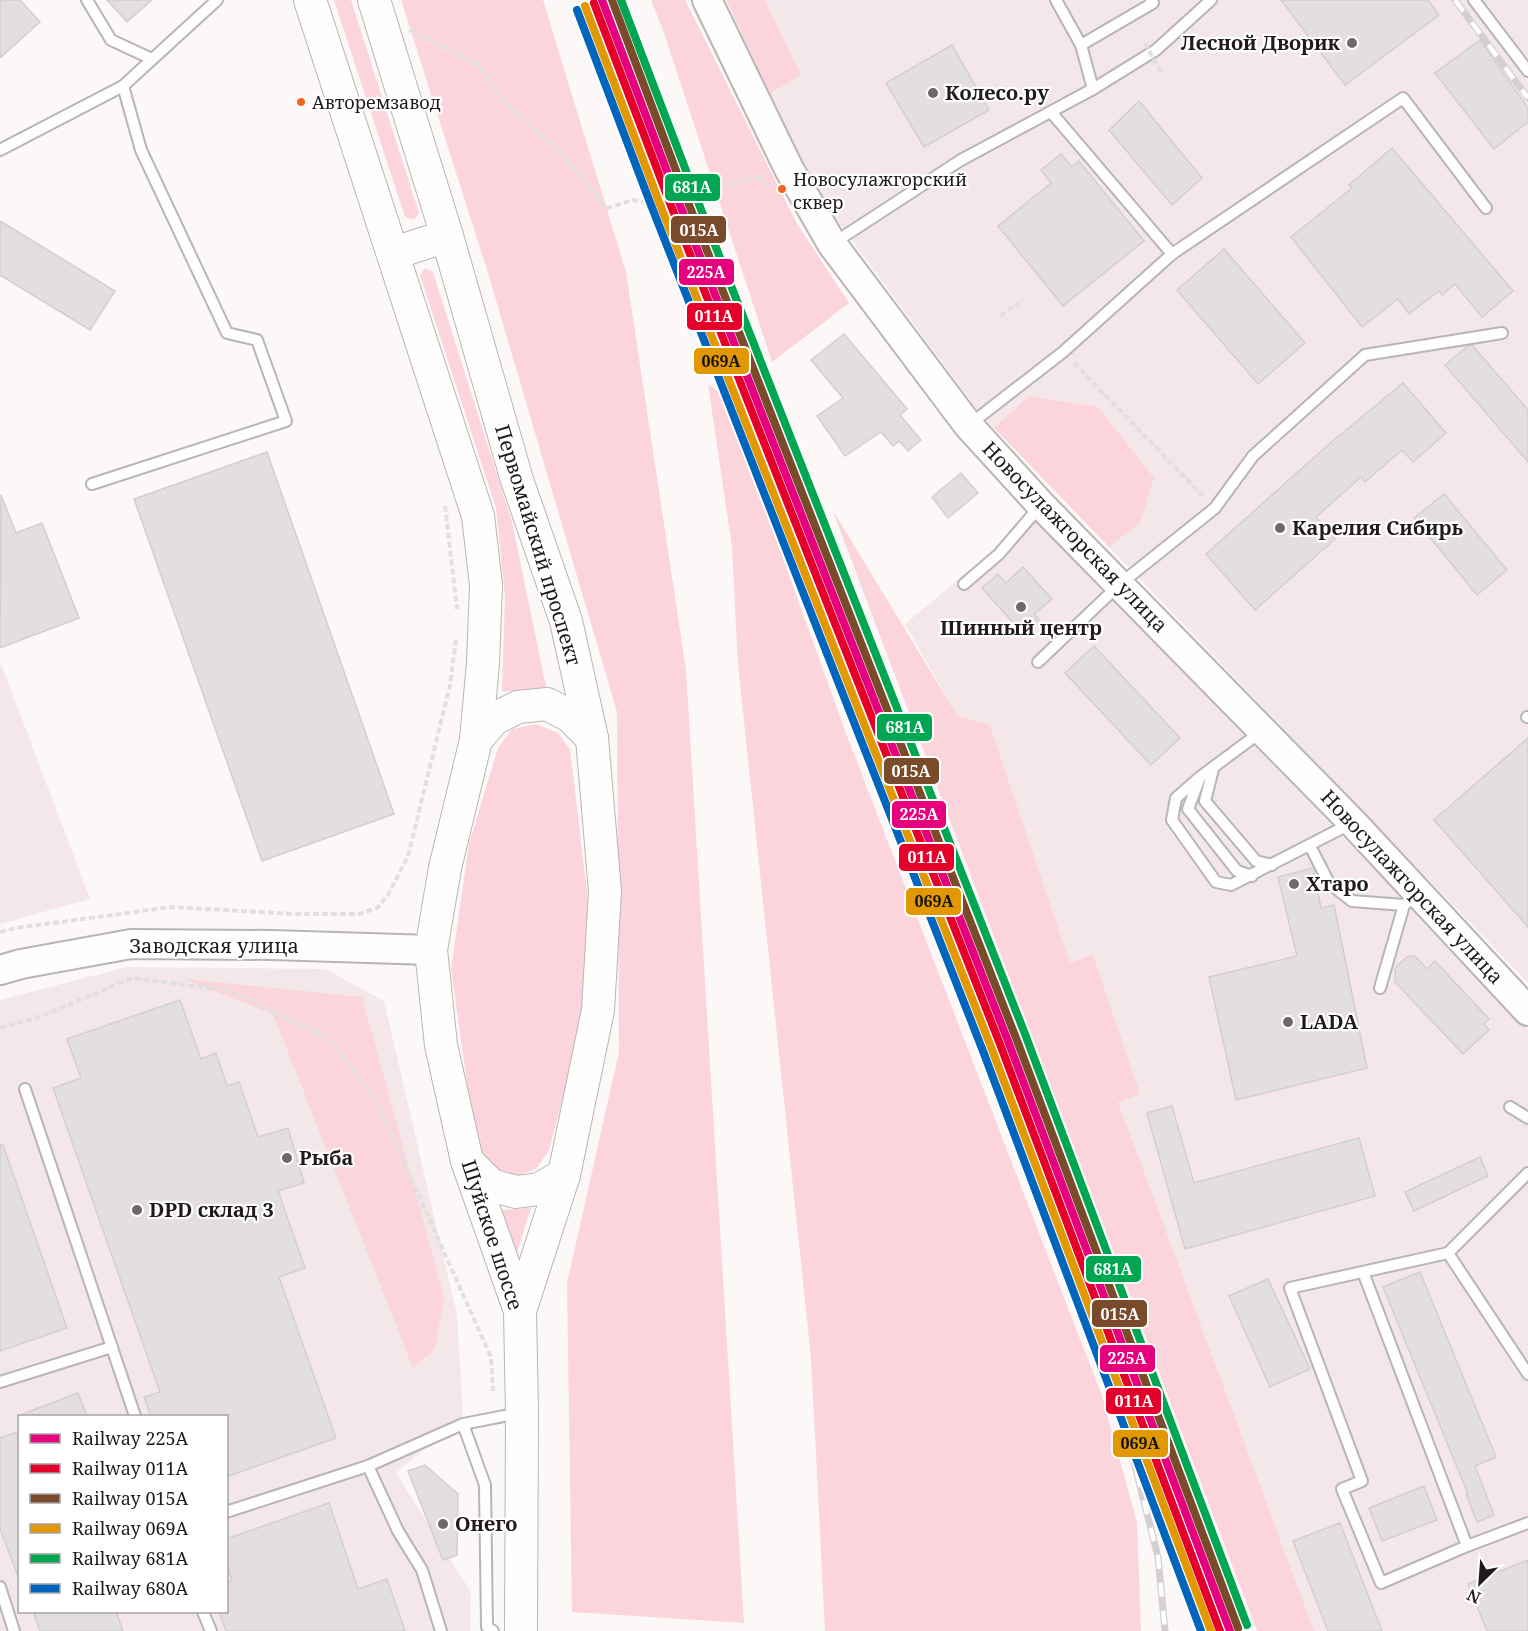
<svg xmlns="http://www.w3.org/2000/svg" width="1528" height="1631" font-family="'Noto Serif',serif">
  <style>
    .built { fill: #f3e7e9; fill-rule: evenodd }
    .green { fill: #fbd4dc }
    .building { fill: #e3dedf; stroke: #d4cecf; stroke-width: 1.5 }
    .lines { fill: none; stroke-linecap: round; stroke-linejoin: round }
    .service-casing { stroke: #b9b4b5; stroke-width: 14 }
    .secondary-casing { stroke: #b9b4b5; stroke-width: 32 }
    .primary-casing { stroke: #b9b4b5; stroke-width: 34 }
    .path { stroke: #e1dfdf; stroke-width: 4; stroke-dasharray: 6 3; stroke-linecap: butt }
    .service { stroke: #fffefe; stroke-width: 10 }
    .secondary { stroke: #fffefe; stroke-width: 28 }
    .primary { stroke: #fffefe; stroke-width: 32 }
    .rail-casing { stroke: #d2d0d0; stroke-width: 7 }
    .rail { stroke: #fff; stroke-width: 4.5; stroke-dasharray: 14; stroke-linecap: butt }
    .path-bridge { stroke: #e1dfdf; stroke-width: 4; stroke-dasharray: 6 3; stroke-linecap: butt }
    .rail-1-casing { stroke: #fff; stroke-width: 12 }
    .rail-2-casing { stroke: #fff; stroke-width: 12 }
    .rail-3-casing { stroke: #fff; stroke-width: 12 }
    .rail-4-casing { stroke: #fff; stroke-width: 12 }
    .rail-5-casing { stroke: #fff; stroke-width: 12 }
    .rail-6-casing { stroke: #fff; stroke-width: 12 }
    .rail-1 { stroke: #e5007d; stroke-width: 8 }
    .rail-2 { stroke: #e4002b; stroke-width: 8 }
    .rail-3 { stroke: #7a4b2a; stroke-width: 8 }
    .rail-4 { stroke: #e29803; stroke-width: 8 }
    .rail-5 { stroke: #00a651; stroke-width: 8 }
    .rail-6 { stroke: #0065bd; stroke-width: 8 }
    .poi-dot { fill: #6e6869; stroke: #fff; stroke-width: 2 }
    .bus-dot { fill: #f26522; stroke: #fff; stroke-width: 2 }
    .labels { text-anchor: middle; stroke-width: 4.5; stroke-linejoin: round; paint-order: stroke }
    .bus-label { font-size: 18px; fill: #211a1c; stroke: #fff; text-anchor: start }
    .poi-label { font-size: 20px; font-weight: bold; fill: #211a1c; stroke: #fff; text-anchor: start }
    .street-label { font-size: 20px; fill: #211a1c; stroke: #fff }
    .line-badge { stroke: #fff; stroke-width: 2 }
    .badge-label { font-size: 16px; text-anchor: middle; font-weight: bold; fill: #fff }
    .pale-badge-label { font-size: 16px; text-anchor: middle; font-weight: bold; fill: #111 }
  </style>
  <rect width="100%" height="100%" fill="#fcf8f8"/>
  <g class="built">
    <path d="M765,0H1528V983L1109,547L1140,523L1029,396L994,428L981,415L834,216L805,166L770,94L801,75Z"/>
    <path d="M1034,516L1528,1029V1631H1314L1117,1102L1139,1094L1093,956L1070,963L990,725L957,715L905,624Z"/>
    <path d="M0,661L90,899L0,924Z"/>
    <path d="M127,967L325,969L384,1001L457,1315L463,1416L396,1473L471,1592L470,1631H0V1000ZM20,1416H226V1612H20Z"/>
  </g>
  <g class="green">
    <path d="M334,0H351L419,213L414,220L405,217Z"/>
    <path d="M401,0H543L626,272L686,670L744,1623L572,1612L567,1283L619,1052L617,712L488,273Z"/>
    <path d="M651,0H685L796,222L849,303L772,362L663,30Z"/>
    <path d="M726,0H765L801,75L770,94Z"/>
    <path d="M425,268L433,272L512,522L546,687L502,692L505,596L496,508L420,275Z"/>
    <path d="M708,384L725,397L844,728L1102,1396L1137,1522L1141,1631H825L811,1358L738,664L732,547Z"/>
    <path d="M1029,396L1098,407L1154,478L1140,523L1109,547L994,428Z"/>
    <path d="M832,509L957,715L990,725L1070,963L1093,955L1140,1094L1118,1102L1314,1631H1257Z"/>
    <path d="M536,724L558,733L570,749L588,900L581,1027L549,1150L536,1169L519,1175L501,1173L487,1163L475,1140L451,969L469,844L498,748L512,729Z"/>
    <path d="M184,979L362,997L444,1297L435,1349L413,1368L273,1014Z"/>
    <path d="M531,1208L514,1262L500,1210Z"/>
  </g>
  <g class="building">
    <path d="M0,0H20L40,22L0,58Z"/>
    <path d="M107,0H152L127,22Z"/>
    <path d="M1281,0H1428L1439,15L1345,85Z"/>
    <path d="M1480,40L1528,108V122L1494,149L1435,73Z"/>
    <path d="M952,45L989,110L924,147L886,83Z"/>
    <path d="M1139,101L1202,178L1172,205L1109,130Z"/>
    <path d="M1392,148L1513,291L1482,317L1455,284L1442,295L1439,291L1409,314L1398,299L1362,327L1291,237L1352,188L1349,185Z"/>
    <path d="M1061,154L1072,167L1079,161L1144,241L1063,306L998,226L1051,183L1041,170Z"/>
    <path d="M0,221L115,291L90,330L0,275Z"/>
    <path d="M1224,249L1305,343L1258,384L1177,290Z"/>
    <path d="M844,334L907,409L900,415L921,440L908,451L899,441L893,446L881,432L845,456L817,416L843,398L811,360Z"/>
    <path d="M1472,345L1528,410V462L1445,365L1468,346Z"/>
    <path d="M1403,383L1446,433L1413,462L1402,450L1365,482L1361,477L1316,517L1335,539L1255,610L1206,554L1328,445Z"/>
    <path d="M267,452L394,814L262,861L134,499Z"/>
    <path d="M961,473L978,493L948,518L932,497Z"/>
    <path d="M1444,494L1507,570L1477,595L1414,518Z"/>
    <path d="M1,495L16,533L42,523L79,618L0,648Z"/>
    <path d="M1023,567L1052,599L1034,614L1039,620L1023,634L982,588L998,574L1006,583Z"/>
    <path d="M1094,646L1180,738L1151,765L1065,673Z"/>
    <path d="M1528,738V927L1434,820Z"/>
    <path d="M1313,868L1321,908L1334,905L1367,1068L1236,1100L1209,977L1297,956L1278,877Z"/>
    <path d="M1408,956H1415L1427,969L1435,961L1489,1019L1484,1024L1489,1030L1463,1054L1395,982V968Z"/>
    <path d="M180,1000L201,1059L216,1053L227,1086L239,1082L258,1137L288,1128L304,1183L278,1191L305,1268L279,1277L336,1438L226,1477V1416H151L144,1397L160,1392L53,1088L81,1078L67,1039Z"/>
    <path d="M1172,1106L1194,1183L1359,1138L1375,1196L1185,1249L1147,1113Z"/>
    <path d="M0,1145H3L67,1328L0,1351Z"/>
    <path d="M1480,1157L1488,1176L1414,1211L1405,1192Z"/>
    <path d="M1420,1272L1496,1457L1475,1466L1494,1515L1477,1522L1466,1494H1468L1383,1287Z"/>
    <path d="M1268,1279L1310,1369L1270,1387L1229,1296Z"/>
    <path d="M78,1393L87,1416H20V1415Z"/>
    <path d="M20,1431V1576H18L0,1529V1438Z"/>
    <path d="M425,1465L458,1494L457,1555L443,1560L408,1471Z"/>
    <path d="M1424,1486L1437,1520L1382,1541L1369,1508Z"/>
    <path d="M329,1503L358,1589L387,1579L405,1631H226L219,1611H226V1582L232,1580L226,1563V1539Z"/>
    <path d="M1340,1523L1382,1631H1328L1293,1541Z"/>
    <path d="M1528,1560V1631H1487L1468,1584Z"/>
    <path d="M33,1611H116L123,1631H40Z"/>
  </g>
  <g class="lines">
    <g class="service-casing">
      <g id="service">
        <path d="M87,0L111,40L152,59"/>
        <path d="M1474,0L1528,71"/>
        <path d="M1081,45L1153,3L1151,0"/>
        <path d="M1093,89L1156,50L1211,0"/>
        <path d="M1051,112L1172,254"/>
        <path d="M0,150L123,86L217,0"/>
        <path d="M832,244L961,160L1093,89L1081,45L1056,0"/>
        <path d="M969,425L1063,352L1172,254L1403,98L1486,208"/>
        <path d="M92,484L286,421L257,340L227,333L141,150L123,86"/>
        <path d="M964,584L999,554L1041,505"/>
        <path d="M1038,662L1120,584L1215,508L1253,456L1365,355L1502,333"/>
        <path d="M1527,717H1528"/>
        <path d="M1262,731L1200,777L1176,798L1172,820L1216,882L1231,885L1350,824"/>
        <path d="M1213,769L1205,801L1256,861L1272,865"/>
        <path d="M1199,780L1188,809L1237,871L1252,876"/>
        <path d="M1310,846L1329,883L1352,901L1404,905L1417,894"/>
        <path d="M1380,988L1404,905"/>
        <path d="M25,1089L135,1416"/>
        <path d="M1510,1107L1528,1118"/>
        <path d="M1448,1253L1528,1374"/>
        <path d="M1363,1272L1467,1546L1381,1583L1342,1489L1362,1481L1290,1288L1448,1253L1528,1173"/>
        <path d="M0,1382L112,1347"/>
        <path d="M463,1424L485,1485L487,1627L493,1631"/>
        <path d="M368,1466L398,1531L422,1570L441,1631"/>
        <path d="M226,1512L368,1466L463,1424L519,1413"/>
        <path d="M1467,1546L1528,1523"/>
        <path d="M0,1587L14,1631"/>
        <path d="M203,1612L211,1631"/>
      </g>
    </g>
    <g class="secondary-casing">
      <g id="secondary">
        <path d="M707,0L789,169L832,244L968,425L1041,505L1353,823L1528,1011"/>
        <path d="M0,970L21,964L131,944L272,945L431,950"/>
      </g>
    </g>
    <g class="primary-casing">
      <g id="primary">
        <path d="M310,0L478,516L486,585L483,663L476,740L445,868L431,950L441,1045L467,1161L520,1311L522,1413L521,1631"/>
        <path d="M374,0L447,236L517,480L566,621L592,738L605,891L598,1010L564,1175L520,1311"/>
        <path d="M394,253L447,236"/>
        <path d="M476,740L494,719L518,707L547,704L570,716L592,738"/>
        <path d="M467,1161L491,1185L516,1192L539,1189L564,1175"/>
      </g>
    </g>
    <g class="path">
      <path d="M409,30L478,65L501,98L566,159L607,208L633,200L648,203L765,175"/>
      <path d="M757,177L770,187"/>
      <path d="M1000,316L1023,300"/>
      <path d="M1074,363L1205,498"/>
      <path d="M445,506L457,609"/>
      <path d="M0,932L16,928L171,907L296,914H359L377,908L388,895L408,856L450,685L456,640"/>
      <path d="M0,1028L42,1016L132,978L231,991L328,1038L376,1100L491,1357L493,1391"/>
    </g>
    <use href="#service" class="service"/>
    <use href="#secondary" class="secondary"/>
    <use href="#primary" class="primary"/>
    <g class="rail-casing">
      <g id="rail">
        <path d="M1455,0L1528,98"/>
        <path d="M928,835L961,950L1060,1229L1127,1434L1158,1557L1165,1631"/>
      </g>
    </g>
    <use href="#rail" class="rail"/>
    <path class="path-bridge" d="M1145,43L1161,73"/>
    <g class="rail-1-casing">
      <path id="rail-1" d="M602,0L676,195L1008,1041L1230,1631"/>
    </g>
    <g class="rail-2-casing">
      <path id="rail-2" d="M594,3L668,198L1000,1044L1220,1631"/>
    </g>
    <g class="rail-3-casing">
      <path id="rail-3" d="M612,0L684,192L1016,1038L1238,1628"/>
    </g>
    <g class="rail-4-casing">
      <path id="rail-4" d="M585,6L659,202L991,1047L1211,1631"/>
    </g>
    <g class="rail-5-casing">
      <path id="rail-5" d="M621,0L693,189L1025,1034L1247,1625"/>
    </g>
    <g class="rail-6-casing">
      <path id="rail-6" d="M577,10L651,205L983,1051L1201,1631"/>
    </g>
    <use href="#rail-1" class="rail-1"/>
    <use href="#rail-2" class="rail-2"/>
    <use href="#rail-3" class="rail-3"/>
    <use href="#rail-4" class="rail-4"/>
    <use href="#rail-5" class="rail-5"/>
    <use href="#rail-6" class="rail-6"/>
  </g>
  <g class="poi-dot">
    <circle cx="1352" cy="43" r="6"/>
    <circle cx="933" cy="93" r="6"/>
    <circle cx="1280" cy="528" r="6"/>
    <circle cx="1021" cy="607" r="6"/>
    <circle cx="1294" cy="884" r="6"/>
    <circle cx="1288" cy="1022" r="6"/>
    <circle cx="287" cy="1158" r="6"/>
    <circle cx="137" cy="1210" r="6"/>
    <circle cx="443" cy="1524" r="6"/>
  </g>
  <g class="bus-dot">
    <circle cx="301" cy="102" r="5"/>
    <circle cx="782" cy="189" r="5"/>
  </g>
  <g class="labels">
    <g class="bus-label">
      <text x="312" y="109">Авторемзавод</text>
      <text x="793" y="186">Новосулажгорский<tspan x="793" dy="23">сквер</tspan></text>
    </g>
    <g class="poi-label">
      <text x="1340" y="50" text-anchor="end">Лесной Дворик</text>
      <text x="945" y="100">Колесо.ру</text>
      <text x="1292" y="535">Карелия Сибирь</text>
      <text x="1021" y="635" text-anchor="middle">Шинный центр</text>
      <text x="1306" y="891">Хтаро</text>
      <text x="1300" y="1029">LADA</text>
      <text x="299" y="1165">Рыба</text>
      <text x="149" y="1217">DPD склад 3</text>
      <text x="455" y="1531">Онего</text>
    </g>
    <g class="street-label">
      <text transform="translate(1075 537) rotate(46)" y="7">Новосулажгорская улица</text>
      <text transform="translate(538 545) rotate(73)" y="7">Первомайский проспект</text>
      <text transform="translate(1412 887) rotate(47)" y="7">Новосулажгорская улица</text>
      <text x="214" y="953">Заводская улица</text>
      <text transform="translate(492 1235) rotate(72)" y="7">Шуйское шоссе</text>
    </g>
  </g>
  <g class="line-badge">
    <rect x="664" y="173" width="57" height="29" rx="6" fill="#00a651"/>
    <rect x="670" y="215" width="57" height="29" rx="6" fill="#7a4b2a"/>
    <rect x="678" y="258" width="57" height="28" rx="6" fill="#e5007d"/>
    <rect x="686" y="302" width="57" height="29" rx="6" fill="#e4002b"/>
    <rect x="693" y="347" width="57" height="28" rx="6" fill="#e29803"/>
    <rect x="876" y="713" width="57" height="29" rx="6" fill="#00a651"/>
    <rect x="883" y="757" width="57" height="28" rx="6" fill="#7a4b2a"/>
    <rect x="891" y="800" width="56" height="29" rx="6" fill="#e5007d"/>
    <rect x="898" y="843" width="57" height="29" rx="6" fill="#e4002b"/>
    <rect x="905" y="887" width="57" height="29" rx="6" fill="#e29803"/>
    <rect x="1085" y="1255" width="57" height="28" rx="6" fill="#00a651"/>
    <rect x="1091" y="1299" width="57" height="29" rx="6" fill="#7a4b2a"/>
    <rect x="1099" y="1344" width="57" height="29" rx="6" fill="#e5007d"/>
    <rect x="1105" y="1387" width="57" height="28" rx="6" fill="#e4002b"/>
    <rect x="1112" y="1429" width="57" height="29" rx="6" fill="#e29803"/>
  </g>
  <g class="badge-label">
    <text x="692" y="193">681А</text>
    <text x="699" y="236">015А</text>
    <text x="706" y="278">225А</text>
    <text x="714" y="322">011А</text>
    <text x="905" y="733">681А</text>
    <text x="911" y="777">015А</text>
    <text x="919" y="820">225А</text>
    <text x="927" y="863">011А</text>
    <text x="1113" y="1275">681А</text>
    <text x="1120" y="1320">015А</text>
    <text x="1127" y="1364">225А</text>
    <text x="1134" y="1407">011А</text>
  </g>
  <g class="pale-badge-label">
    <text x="721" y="367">069А</text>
    <text x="934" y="907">069А</text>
    <text x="1140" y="1449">069А</text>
  </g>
  <rect x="18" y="1415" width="210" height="198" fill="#ffffff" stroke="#a6a3a4" stroke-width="1.5"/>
  <rect x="30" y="1434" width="30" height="9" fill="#e5007d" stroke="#a6a3a4" stroke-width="1.5"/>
  <text x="72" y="1445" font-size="18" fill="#211a1c">Railway 225А</text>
  <rect x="30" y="1464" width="30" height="9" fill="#e4002b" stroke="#a6a3a4" stroke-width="1.5"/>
  <text x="72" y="1475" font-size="18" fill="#211a1c">Railway 011А</text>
  <rect x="30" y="1494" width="30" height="9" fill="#7a4b2a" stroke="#a6a3a4" stroke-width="1.5"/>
  <text x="72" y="1505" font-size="18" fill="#211a1c">Railway 015А</text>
  <rect x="30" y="1524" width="30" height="9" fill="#e29803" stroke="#a6a3a4" stroke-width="1.5"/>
  <text x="72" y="1535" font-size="18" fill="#211a1c">Railway 069А</text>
  <rect x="30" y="1554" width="30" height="9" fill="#00a651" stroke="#a6a3a4" stroke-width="1.5"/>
  <text x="72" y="1565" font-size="18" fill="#211a1c">Railway 681А</text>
  <rect x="30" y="1584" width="30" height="9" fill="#0065bd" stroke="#a6a3a4" stroke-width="1.5"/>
  <text x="72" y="1595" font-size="18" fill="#211a1c">Railway 680А</text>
  <g transform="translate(1480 1583) rotate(205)" stroke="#ffffff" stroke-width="4.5" paint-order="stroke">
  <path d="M0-4.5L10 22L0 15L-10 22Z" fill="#211a1c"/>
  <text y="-9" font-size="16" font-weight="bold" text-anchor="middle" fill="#211a1c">N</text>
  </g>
</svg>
